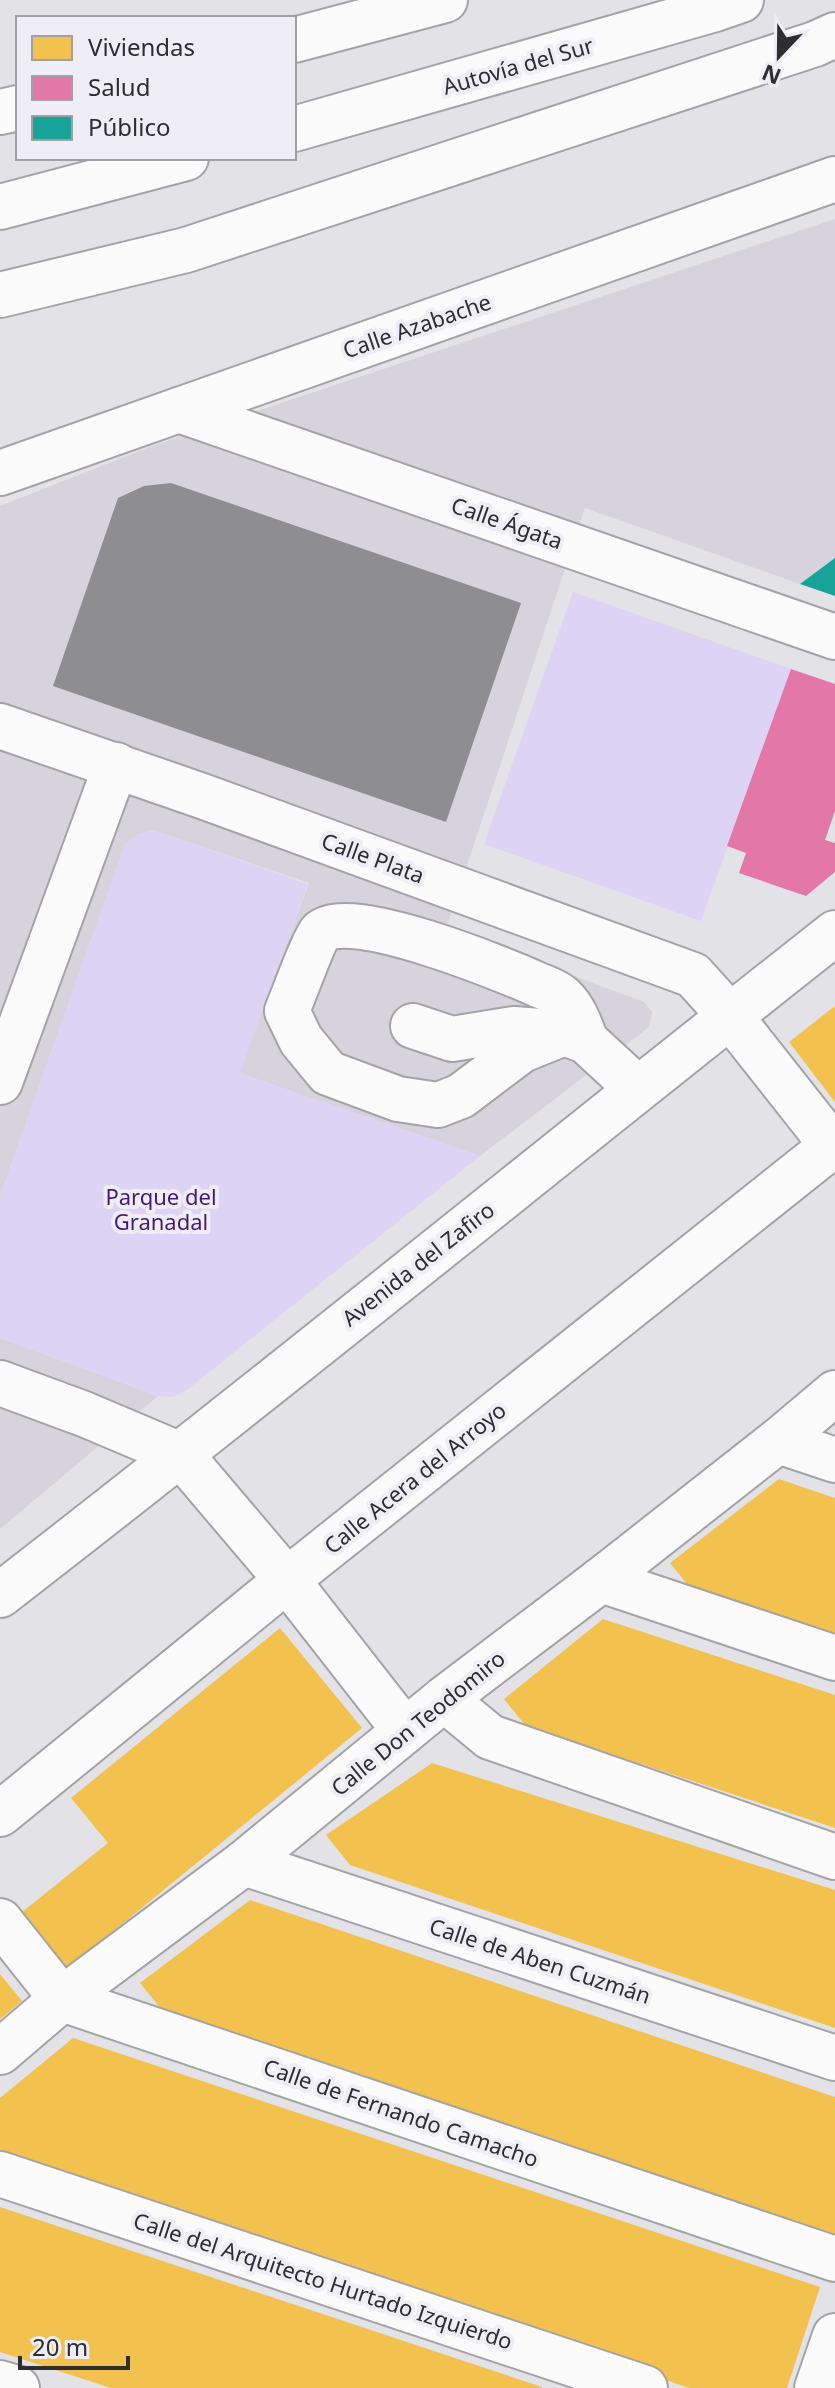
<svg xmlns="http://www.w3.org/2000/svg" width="835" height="2388" font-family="'Noto Sans',sans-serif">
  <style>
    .built { fill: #d6d3dd }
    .green { fill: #ddd3f4 }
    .homes { fill: #f2c14e }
    .health { fill: #e377a8 }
    .public { fill: #17a398 }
    .industry { fill: #8d8d92 }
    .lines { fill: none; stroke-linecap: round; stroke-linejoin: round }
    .minor-casing { stroke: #a4a3a7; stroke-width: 48 }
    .major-casing { stroke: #a4a3a7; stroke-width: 48 }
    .highway-casing { stroke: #a4a3a7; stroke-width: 48 }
    .minor { stroke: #fbfbfb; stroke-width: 44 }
    .major { stroke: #fbfbfb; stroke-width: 44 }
    .highway { stroke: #fbfbfb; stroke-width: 44 }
    .labels { text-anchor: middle; stroke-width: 8; stroke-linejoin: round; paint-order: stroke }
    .street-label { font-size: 22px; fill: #2e2d30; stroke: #efedf6 }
    .park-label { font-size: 22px; fill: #45187a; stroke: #efedf6 }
  </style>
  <rect width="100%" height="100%" fill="#e3e2e6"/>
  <g class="built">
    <path d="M835,219V558L800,584L585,508L446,929L644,1002L652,1012L649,1027L480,1156L239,1073L309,883L152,830L137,835L125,844L0,1196V506L152,446Z"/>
    <path d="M0,1338L158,1396L0,1529Z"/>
  </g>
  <g class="green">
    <path d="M573,592L791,669L701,921L484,844Z"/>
    <path d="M152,830L308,884L240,1073L480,1156L188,1389L173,1397L158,1396L0,1338V1196L125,844L137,835Z"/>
  </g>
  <g class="homes">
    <path d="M835,1006V1102L789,1042Z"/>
    <path d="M779,1479L835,1498V1642L696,1595L670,1563Z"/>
    <path d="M603,1619L835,1695V1828L526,1726L504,1699Z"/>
    <path d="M280,1628L362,1728L67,1969L21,1913L108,1843L71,1798Z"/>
    <path d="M432,1763L835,1890V2028L350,1865L326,1835Z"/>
    <path d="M250,1900L835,2097V2235L167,2016L140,1983Z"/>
    <path d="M0,1974L22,2001L0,2019Z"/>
    <path d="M73,2038L820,2287L787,2388H689L0,2150V2098Z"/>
    <path d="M0,2207L542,2387V2388H111L0,2352Z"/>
  </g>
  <path class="health" d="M791,669L835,684V811L825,840L835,843V872L806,896L739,873L746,853L727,846Z"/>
  <path class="public" d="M835,558V596L800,584Z"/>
  <path class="industry" d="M171,483L521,603L446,822L53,686L118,498L144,486Z"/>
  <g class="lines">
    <g class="minor-casing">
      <g id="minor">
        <path d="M179,410L835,637"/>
        <path d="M0,473L835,179"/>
        <path d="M0,726L202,796L693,975L730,1016L835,1149"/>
        <path d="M413,1026L452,1039L514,1029L564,1033L586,1041L638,1089"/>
        <path d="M564,1033L522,1050L461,1096L438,1105L398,1099L328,1073L301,1040L287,1011C293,997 314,939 321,932C348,906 503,969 536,984C545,988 556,991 563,998C575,1010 580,1025 586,1041"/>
        <path d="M0,1082L116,765"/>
        <path d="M0,1383L84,1414L181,1455L287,1580L405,1731"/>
        <path d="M778,1441L835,1460"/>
        <path d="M601,1580L835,1658"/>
        <path d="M444,1699L490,1737L835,1857"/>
        <path d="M0,1814L287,1580L832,1146"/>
        <path d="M244,1863L835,2058"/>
        <path d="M0,1921L62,1999L835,2259"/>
        <path d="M0,2052L62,1999L244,1863L444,1699L601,1580L778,1441L835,1393"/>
        <path d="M0,2174L645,2388"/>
        <path d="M0,2383L17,2388"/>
        <path d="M817,2388L835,2336"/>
      </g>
    </g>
    <g class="major-casing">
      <path id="major" d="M0,1595C281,1378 556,1153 835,933"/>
    </g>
    <g class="highway-casing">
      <g id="highway">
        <path d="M294,40L445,0"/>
        <path d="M0,112L18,108"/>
        <path d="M294,129L715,9L741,0"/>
        <path d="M0,207L186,158"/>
        <path d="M0,295L186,250L815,44L835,35"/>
      </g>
    </g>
    <use href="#minor" class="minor"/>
    <use href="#major" class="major"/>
    <use href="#highway" class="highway"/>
  </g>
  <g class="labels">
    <g class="street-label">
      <text transform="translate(518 66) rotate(-16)" y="8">Autovía del Sur</text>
      <text transform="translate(417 326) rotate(-19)" y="8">Calle Azabache</text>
      <text transform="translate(507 523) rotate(19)" y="8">Calle Ágata</text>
      <text transform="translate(373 858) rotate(20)" y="8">Calle Plata</text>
      <text transform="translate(418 1264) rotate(-38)" y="8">Avenida del Zafiro</text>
      <text transform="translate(415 1478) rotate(-39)" y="8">Calle Acera del Arroyo</text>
      <text transform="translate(418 1723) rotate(-39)" y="8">Calle Don Teodomiro</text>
      <text transform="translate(540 1961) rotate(18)" y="8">Calle de Aben Cuzmán</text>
      <text transform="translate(401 2113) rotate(19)" y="8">Calle de Fernando Camacho</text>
      <text transform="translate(323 2281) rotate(18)" y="8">Calle del Arquitecto Hurtado Izquierdo</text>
    </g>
    <g class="park-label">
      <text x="161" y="1205">Parque del<tspan x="161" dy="25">Granadal</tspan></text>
    </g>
  </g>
  <rect x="16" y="16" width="280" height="144" fill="#efedf6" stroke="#a2a0a7" stroke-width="2"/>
  <rect x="32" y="36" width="40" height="24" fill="#f2c14e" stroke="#a2a0a7" stroke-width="2"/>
  <text x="88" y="56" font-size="24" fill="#2e2d30">Viviendas</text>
  <rect x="32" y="76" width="40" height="24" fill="#e377a8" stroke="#a2a0a7" stroke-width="2"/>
  <text x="88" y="96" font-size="24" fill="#2e2d30">Salud</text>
  <rect x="32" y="116" width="40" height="24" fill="#17a398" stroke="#a2a0a7" stroke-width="2"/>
  <text x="88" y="136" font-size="24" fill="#2e2d30">Público</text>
  <g transform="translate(779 56) rotate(202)" stroke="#efedf6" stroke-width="6" paint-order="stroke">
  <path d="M0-6L14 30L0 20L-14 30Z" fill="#2e2d30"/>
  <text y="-12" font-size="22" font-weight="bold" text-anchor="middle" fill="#2e2d30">N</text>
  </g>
  <path d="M20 2356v12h108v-12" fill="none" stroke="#2e2d30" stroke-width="4"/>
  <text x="32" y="2356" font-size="24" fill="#2e2d30" stroke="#efedf6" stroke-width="6" paint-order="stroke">20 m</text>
</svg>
